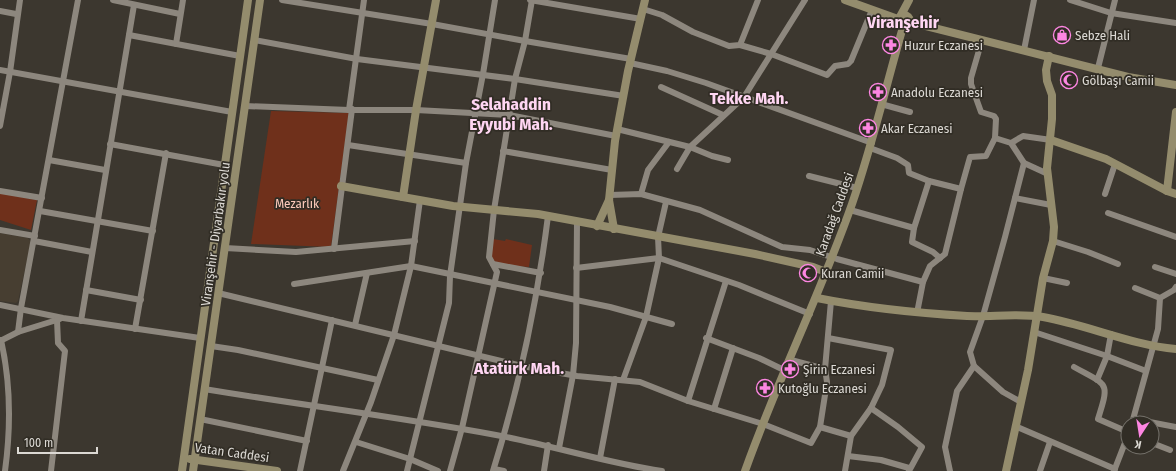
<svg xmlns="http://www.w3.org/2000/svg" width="1176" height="471" font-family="'Fira Sans Condensed',sans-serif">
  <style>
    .built { fill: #473e31 }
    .green { fill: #6f301b }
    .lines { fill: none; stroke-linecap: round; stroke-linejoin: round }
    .street { stroke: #8d877e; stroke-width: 6 }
    .secondary { stroke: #948c6d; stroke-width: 8 }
    .labels { text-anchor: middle; stroke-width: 3.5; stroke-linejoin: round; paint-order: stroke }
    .poi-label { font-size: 13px; fill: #dcd9d4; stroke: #312d25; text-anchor: start }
    .park-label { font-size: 13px; fill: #fccaba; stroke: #312d25 }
    .street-label { font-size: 13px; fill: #dcd9d4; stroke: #312d25 }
    .district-label { font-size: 17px; font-weight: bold; fill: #ffd6f3; stroke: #312d25 }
  </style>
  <rect width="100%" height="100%" fill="#3c372f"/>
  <path class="built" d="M0,233L28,238L31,242L18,301L16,303L0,301Z"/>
  <g class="green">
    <path d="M271,111L349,113L331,247L251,244Z"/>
    <path d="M0,193L37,200L31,230L0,220Z"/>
    <path d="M493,239L505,241L506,239L532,245L529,267L499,265L491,258Z"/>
  </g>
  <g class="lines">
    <g class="street">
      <path d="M113,0L180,14"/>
      <path d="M282,0L432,24L525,41L631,59"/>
      <path d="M530,0L641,19"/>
      <path d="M1070,0L1111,13L1176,23"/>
      <path d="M643,9L662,15L693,32L729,46L740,45L758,0"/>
      <path d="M0,11L16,14"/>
      <path d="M129,35L240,56"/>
      <path d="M254,40L357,59L515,79L624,96"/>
      <path d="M982,40L971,78V84L981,112L994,116L996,119L995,138"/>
      <path d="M176,44L183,0"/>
      <path d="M740,45L771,54L827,75L835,66L848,64L851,61L872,10"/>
      <path d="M1024,50L1034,0"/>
      <path d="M630,63L667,71L706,83L872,143"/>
      <path d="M1098,68L1115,0"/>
      <path d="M0,70L232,112"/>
      <path d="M661,87L723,115"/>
      <path d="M881,104L910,112"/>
      <path d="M245,106L349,110H416L509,115L616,136"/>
      <path d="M349,110L364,0"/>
      <path d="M0,126L10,72L20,0"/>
      <path d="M617,129L690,147L712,156L728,160"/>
      <path d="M1011,143L1023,136L1051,140"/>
      <path d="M110,144L224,165"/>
      <path d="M348,145L466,163"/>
      <path d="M870,148L897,158L908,165L909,173L929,181L961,189L970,157L986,156L995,138L1011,143L1024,163L1048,174"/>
      <path d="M503,151L612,170"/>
      <path d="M49,160L105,170"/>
      <path d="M677,169L690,147L744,97L805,0"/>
      <path d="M809,176L857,188"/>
      <path d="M929,181L914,228L912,242L933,252L940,258"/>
      <path d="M0,191L42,198"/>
      <path d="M641,194L648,170L669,142"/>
      <path d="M1105,194L1115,164"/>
      <path d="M610,195L641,194L700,210L782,247L810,250L837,259L923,282"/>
      <path d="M1015,198L1051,205"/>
      <path d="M850,210L914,228"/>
      <path d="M40,211L153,231"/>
      <path d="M1108,213L1176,237"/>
      <path d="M0,230L35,236"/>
      <path d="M34,241L92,252"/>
      <path d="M1053,241L1088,252L1118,264"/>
      <path d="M225,248L296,252L415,241"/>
      <path d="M334,249L352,109"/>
      <path d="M493,264L541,273"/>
      <path d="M1155,267L1176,274"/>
      <path d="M576,268L659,258L739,285L810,314"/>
      <path d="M1043,278L1067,283"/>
      <path d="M294,284L411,266L610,307L672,324"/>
      <path d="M1135,288L1160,298L1174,290L1176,287"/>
      <path d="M86,290L141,300"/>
      <path d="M218,293L522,366L577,376L640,382L688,401L763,424L811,443L820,427L827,382L825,369L831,301"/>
      <path d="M0,305L63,318L200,338"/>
      <path d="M917,313L923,282L930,266L945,254L961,189"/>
      <path d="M81,321L134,5"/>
      <path d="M355,325L367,273"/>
      <path d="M135,329L166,153"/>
      <path d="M18,332L21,308L78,0"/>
      <path d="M1034,332L1107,356L1146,371"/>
      <path d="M706,338L759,358L786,371"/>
      <path d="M828,338L891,350L882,385L871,408L851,436L845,471"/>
      <path d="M1,340C11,384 11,427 5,471"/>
      <path d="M0,341L18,332L60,319"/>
      <path d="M211,346L238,350L378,380"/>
      <path d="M791,360L825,369"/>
      <path d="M1074,367C1108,386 1110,381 1098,419L1128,432"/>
      <path d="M623,380L646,317L659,258L658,237L666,202"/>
      <path d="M1097,380L1107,356L1111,334"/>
      <path d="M204,389C301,405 399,417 496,435C551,445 606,463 662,471"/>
      <path d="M688,401L726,281"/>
      <path d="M1021,402L1003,392L974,366L970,352L983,316L1005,237L1024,163"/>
      <path d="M871,408L898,427L922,447L909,471"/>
      <path d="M714,409L733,348"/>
      <path d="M200,419L307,441"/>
      <path d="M1134,419L1176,427"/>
      <path d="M1132,423L1158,329L1160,298"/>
      <path d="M1015,426L1115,469"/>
      <path d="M820,427L851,436"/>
      <path d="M356,442L410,459L438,471"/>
      <path d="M1152,443L1170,450"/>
      <path d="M559,448L573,375L576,343L577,222"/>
      <path d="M848,456L881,460L909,468"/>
      <path d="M600,458L615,379"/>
      <path d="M494,469L504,471"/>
      <path d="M51,471L65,351L58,343L57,320"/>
      <path d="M300,471L332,320"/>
      <path d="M343,471L371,402L394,335L411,266L420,200"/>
      <path d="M407,471L449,303L450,276L466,163L483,74L495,0"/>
      <path d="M450,471L462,428L497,272L489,257L494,210L515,79L525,41L532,0"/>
      <path d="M493,471C519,388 537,303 548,216"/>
      <path d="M544,471L548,445"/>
      <path d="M950,471L945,447L957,391L974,366"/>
      <path d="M1040,471L1050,442"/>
      <path d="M1114,471L1128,435"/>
    </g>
    <g class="secondary">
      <path d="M845,0L898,19"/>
      <circle cx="904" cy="21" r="6"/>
      <path d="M901,15L909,0"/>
      <path d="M910,22L1128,77L1176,85"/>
      <path d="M1051,140L1106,159L1167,191L1176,194"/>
      <path d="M341,186L453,206L538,214L755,254L813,267L826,272"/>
      <path d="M1167,191L1176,112"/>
      <path d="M403,197L416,110L436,0"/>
      <path d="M597,226L609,200"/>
      <path d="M614,229L609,200L615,141L628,71L645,0"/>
      <path d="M817,298C867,308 916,313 967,316C992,317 1019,313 1043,317C1088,325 1131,345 1176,349"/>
      <path d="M190,459L277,471"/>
      <path d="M182,471L248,0"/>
      <path d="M193,471L260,0"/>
      <path d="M745,471C777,381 820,295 852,204C872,146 886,86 903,27"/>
      <path d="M1006,471L1028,370L1043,278L1053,241L1054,227L1047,168L1052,119V95L1047,81L1046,70L1049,56"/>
    </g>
  </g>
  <defs>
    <g id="shop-ring" transform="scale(0.9)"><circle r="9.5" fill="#312d25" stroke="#fd86e2" stroke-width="1.5"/><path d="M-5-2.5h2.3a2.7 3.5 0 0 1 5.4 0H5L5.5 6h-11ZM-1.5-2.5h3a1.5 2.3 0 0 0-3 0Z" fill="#fd86e2"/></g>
    <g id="pharmacy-ring" transform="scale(0.9)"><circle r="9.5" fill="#312d25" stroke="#fd86e2" stroke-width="1.5"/><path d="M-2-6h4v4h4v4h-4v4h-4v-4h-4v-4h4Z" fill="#fd86e2"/></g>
    <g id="mosque-ring" transform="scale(0.9)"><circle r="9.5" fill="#312d25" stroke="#fd86e2" stroke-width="1.5"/><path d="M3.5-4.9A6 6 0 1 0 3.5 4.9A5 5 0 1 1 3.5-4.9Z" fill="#fd86e2"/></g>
  </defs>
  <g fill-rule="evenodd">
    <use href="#shop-ring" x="1062" y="35"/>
    <use href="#pharmacy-ring" x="891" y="45"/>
    <use href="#mosque-ring" x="1069" y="80"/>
    <use href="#pharmacy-ring" x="878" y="92"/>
    <use href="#pharmacy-ring" x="868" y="128"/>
    <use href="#mosque-ring" x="808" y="273"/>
    <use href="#pharmacy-ring" x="790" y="369"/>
    <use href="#pharmacy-ring" x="765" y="388"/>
  </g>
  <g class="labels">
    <g class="poi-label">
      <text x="1075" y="40">Sebze Hali</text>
      <text x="904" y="50">Huzur Eczanesi</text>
      <text x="1082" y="85">Gölbaşı Camii</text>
      <text x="891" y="97">Anadolu Eczanesi</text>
      <text x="881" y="133">Akar Eczanesi</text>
      <text x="821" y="278">Kuran Camii</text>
      <text x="803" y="374">Şirin Eczanesi</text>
      <text x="778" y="393">Kutoğlu Eczanesi</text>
    </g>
    <g class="park-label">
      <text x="297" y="208">Mezarlık</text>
    </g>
    <g class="street-label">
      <text transform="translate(834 214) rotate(-70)" y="5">Karadağ Caddesi</text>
      <text transform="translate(215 234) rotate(-82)" y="5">Viranşehir - Diyarbakır yolu</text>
      <text transform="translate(232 452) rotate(8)" y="5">Vatan Caddesi</text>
    </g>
    <g class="district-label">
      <text x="903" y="28">Viranşehir</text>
      <text x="749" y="104">Tekke Mah.</text>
      <text x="511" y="110">Selahaddin<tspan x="511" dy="20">Eyyubi Mah.</tspan></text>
      <text x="519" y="374">Atatürk Mah.</text>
    </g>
  </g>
  <g transform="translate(1140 435) rotate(192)"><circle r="19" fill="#312d25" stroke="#75726b"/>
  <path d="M0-3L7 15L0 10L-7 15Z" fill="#fd86e2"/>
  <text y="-6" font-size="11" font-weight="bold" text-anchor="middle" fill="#dcd9d4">K</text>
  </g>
  <path d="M18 447v6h79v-6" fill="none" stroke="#dcd9d4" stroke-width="2"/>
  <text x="24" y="447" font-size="12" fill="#dcd9d4" stroke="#312d25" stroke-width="3" paint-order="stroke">100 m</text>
</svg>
